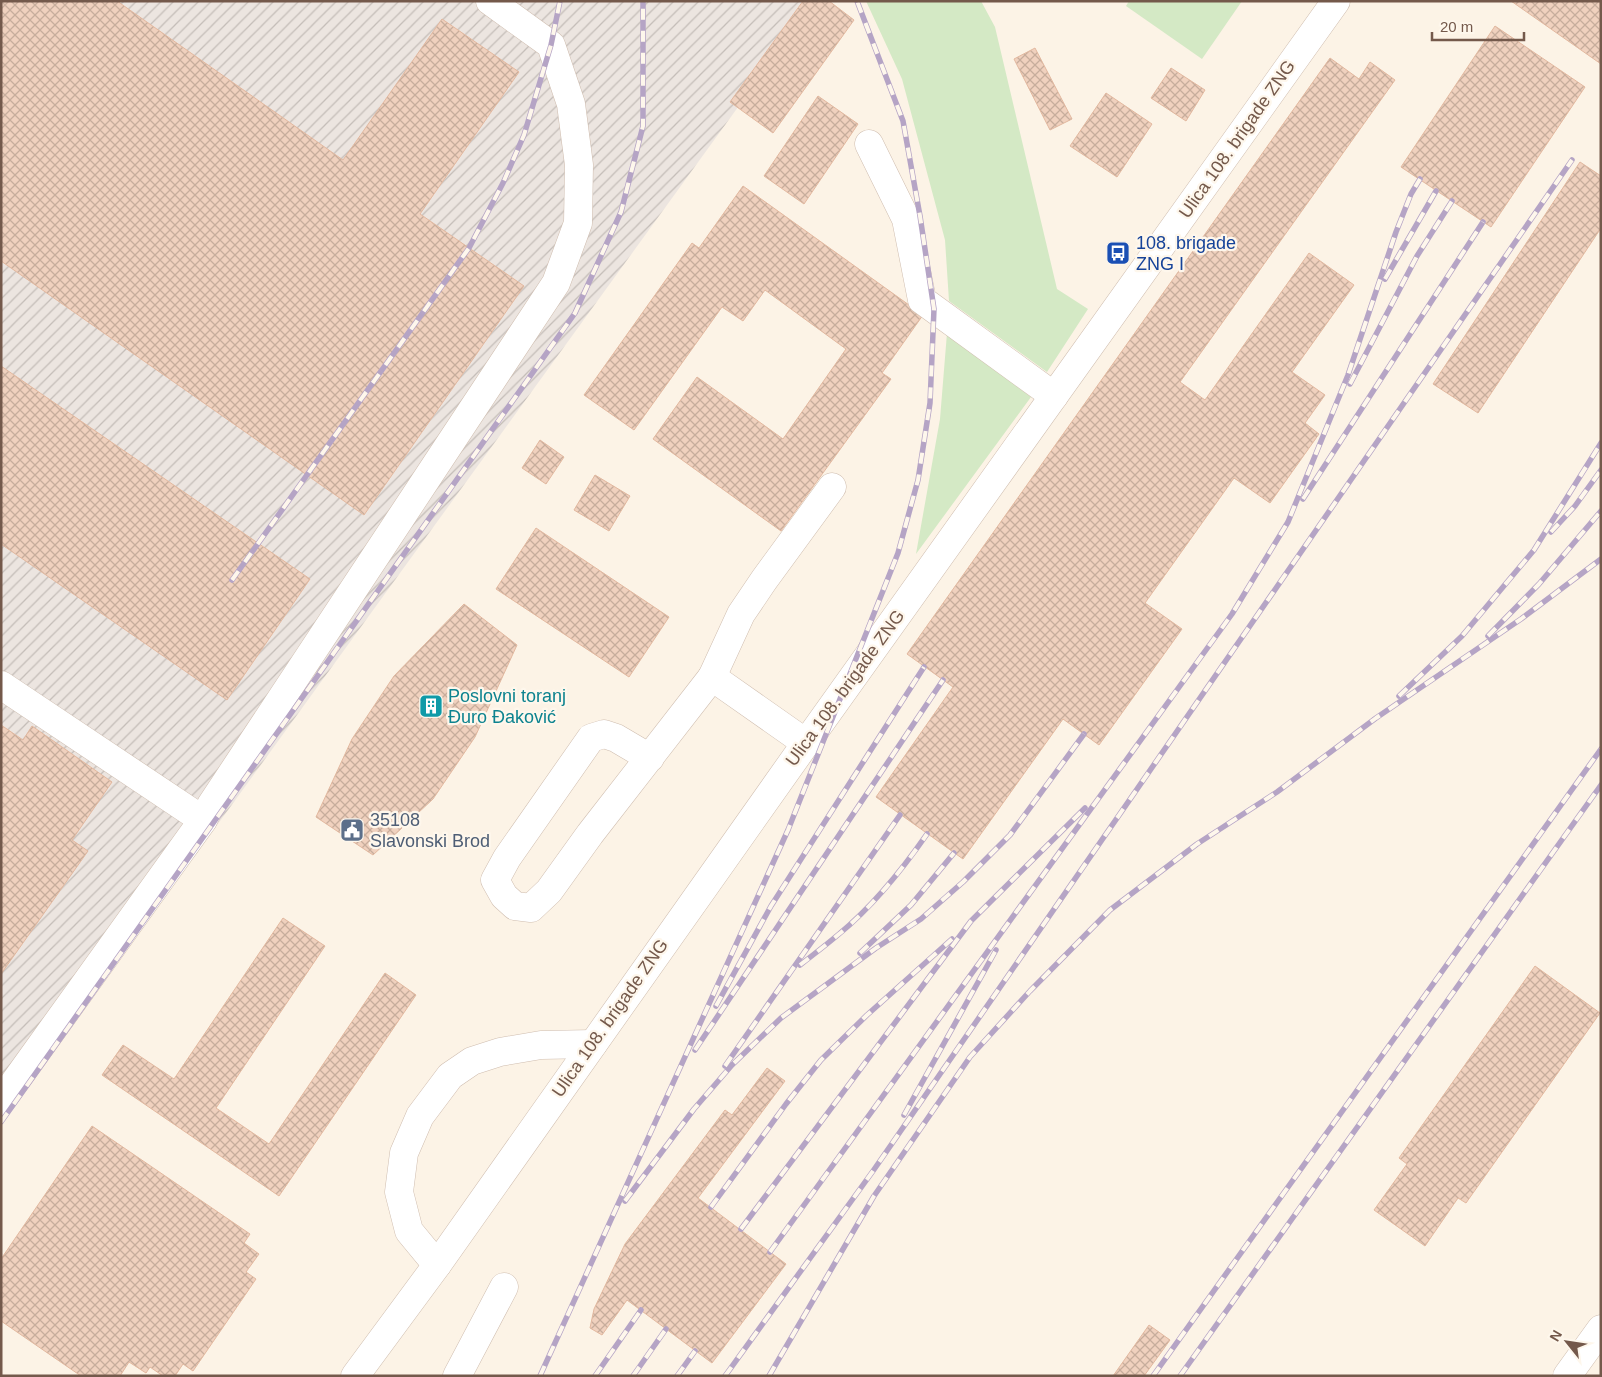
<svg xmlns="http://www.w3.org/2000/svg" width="1602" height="1377" font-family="Arial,sans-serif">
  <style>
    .industrial { fill: url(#industrial-furrows) }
    .green { fill: #d4e9c5 }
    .building { fill: url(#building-cross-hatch); stroke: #e2b89f }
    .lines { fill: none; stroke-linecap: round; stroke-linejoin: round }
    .minor-casing { stroke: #cfbdaf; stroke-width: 29 }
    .minor { stroke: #fff; stroke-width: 28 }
    .rail-casing { stroke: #b5a4c5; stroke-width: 5.5 }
    .rail { stroke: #fef7ec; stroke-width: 4; stroke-dasharray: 11; stroke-linecap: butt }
    .labels { text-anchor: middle; stroke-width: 4.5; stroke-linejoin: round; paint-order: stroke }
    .street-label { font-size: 18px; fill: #74594b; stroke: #fef7ec }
    .transit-label { font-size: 18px; fill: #164399; stroke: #fef7ec; text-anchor: start }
    .culture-label { font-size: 18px; fill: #0d838f; stroke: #fef7ec; text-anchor: start }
    .service-label { font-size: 18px; fill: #4e5e75; stroke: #fef7ec; text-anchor: start }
  </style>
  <defs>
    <pattern id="industrial-furrows" width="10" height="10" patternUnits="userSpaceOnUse" patternTransform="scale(1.25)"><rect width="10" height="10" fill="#ece5e0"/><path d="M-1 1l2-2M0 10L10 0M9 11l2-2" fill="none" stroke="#c4bdb8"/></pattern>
    <pattern id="building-cross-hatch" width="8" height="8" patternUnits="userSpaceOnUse" patternTransform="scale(1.25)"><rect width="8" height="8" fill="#f0d1be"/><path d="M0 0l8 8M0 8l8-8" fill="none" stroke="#c7ad9c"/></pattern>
  </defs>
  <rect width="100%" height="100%" fill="#fcf3e6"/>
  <path class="industrial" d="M1,1H815L1,1123Z"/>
  <g class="green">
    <path d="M866,1H981L995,27L1057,289L1088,309L1047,372L949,301L945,240L902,79Z"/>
    <path d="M1129,1H1242L1202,59L1126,6Z"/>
    <path d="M947,333L1031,397L916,554L940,419Z"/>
  </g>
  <g class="building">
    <path d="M1,1H117L343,160L442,19L519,72L420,214L524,286L364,515L1,261Z"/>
    <path d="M803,1H829L854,20L773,133L730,102Z"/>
    <path d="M1511,1H1601V64Z"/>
    <path d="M1495,26L1585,87L1491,227L1401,167Z"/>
    <path d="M1035,48L1072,119L1050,130L1014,59Z"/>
    <path d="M1330,58L1359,79L1370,62L1395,80L1180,382L1205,400L1309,253L1354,285L1292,372L1325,395L1305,423L1319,434L1270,503L1234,478L1145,603L1182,629L1099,745L1063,719L963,859L876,797L953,687L907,654Z"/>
    <path d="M1171,68L1205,90L1186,121L1151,98Z"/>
    <path d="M1106,93L1152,124L1117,177L1070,146Z"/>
    <path d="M818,96L858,124L804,204L764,176Z"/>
    <path d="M1580,162L1601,176V228L1478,413L1433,384Z"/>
    <path d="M743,186L923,315L882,373L891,379L781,531L653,439L697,377L783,439L846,349L765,290L743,321L722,307L634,430L584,395L692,243L699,248Z"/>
    <path d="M1,366L310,579L227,700L1,544Z"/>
    <path d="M540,440L564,457L546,484L522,468Z"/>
    <path d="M595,475L630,496L609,531L574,510Z"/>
    <path d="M536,528L669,617L629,677L496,589Z"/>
    <path d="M464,604L517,645L475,737L433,799L373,855L316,817L352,739L394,676Z"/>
    <path d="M1,725L23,740L32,726L112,782L72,840L88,851L1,974Z"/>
    <path d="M283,918L325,946L216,1108L269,1144L385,973L416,995L279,1196L102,1075L123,1045L174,1079Z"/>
    <path d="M1535,966L1600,1013L1466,1203L1458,1198L1425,1246L1374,1210L1407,1164L1399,1158Z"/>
    <path d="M767,1068L785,1081L698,1198L786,1264L712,1363L627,1300L602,1335L590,1328L594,1309L625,1244L725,1110L732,1115Z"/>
    <path d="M92,1126L250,1234L244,1243L259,1254L246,1272L256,1279L193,1371L183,1364L175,1376H163L150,1367L146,1373L129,1362L120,1376H81L1,1321V1259Z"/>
    <path d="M1149,1325L1170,1340L1144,1376H1113Z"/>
  </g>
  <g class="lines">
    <g class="minor-casing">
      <g id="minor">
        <path d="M869,144L906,219L922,300L1054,396"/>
        <path d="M712,677L741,614L764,580L832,487"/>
        <path d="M1,685L203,820"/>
        <path d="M650,758L616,738L604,734L591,738L507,858L495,880L504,896L515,906L531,908L549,891L590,834L712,677L806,743"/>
        <path d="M1,1101L203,820L211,805L556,283L578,223L579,165L571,104L551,45L490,1"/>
        <path d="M437,1265L409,1231L399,1192L404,1153L420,1116L450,1076L472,1061L500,1052L541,1045L593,1044"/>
        <path d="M355,1376L437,1265L806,743L1336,1"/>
        <path d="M457,1376L504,1287"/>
        <path d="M1567,1376L1601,1329"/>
      </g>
    </g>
    <use href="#minor" class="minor"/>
    <g class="rail-casing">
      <g id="rail">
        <path d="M1385,279L1436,191"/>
        <path d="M1350,384L1417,256L1452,201"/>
        <path d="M1303,499L1483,222"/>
        <path d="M1551,532L1575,506L1601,470"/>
        <path d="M232,580L469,248L503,183L524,135L551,45L560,1"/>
        <path d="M1488,636L1539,584L1601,511"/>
        <path d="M1399,696L1462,636L1534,550L1601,443"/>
        <path d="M860,953L911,905L954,853"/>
        <path d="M800,965C813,955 826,945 839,934C873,906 902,870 927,834"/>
        <path d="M716,1006L771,906L924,667"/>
        <path d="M695,1050L943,680"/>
        <path d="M725,1066L900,815"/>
        <path d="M904,1115L996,950"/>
        <path d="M1,1122L575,313L621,212L643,126V1"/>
        <path d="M625,1201L694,1109L732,1065L781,1018L876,948L921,919L963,882L1010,835L1084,734"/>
        <path d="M711,1207L786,1104L821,1060L867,1015L952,939"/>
        <path d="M741,1229L971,921L1085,808"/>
        <path d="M770,1252L1232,614L1288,522L1348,375L1396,232L1411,194L1420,179"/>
        <path d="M540,1376L788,830L898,553L918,480L930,403L934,309L920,216L903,121L857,1"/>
        <path d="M595,1376L641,1310"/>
        <path d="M633,1376L666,1329"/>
        <path d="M677,1376L695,1351"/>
        <path d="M725,1376L873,1171L1572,160"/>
        <path d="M769,1376L874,1196L970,1057L1030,991L1110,910L1197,844L1277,792L1376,718L1521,619L1601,559"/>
        <path d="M1153,1376L1601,749"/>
        <path d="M1180,1376L1601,785"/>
      </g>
    </g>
    <use href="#rail" class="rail"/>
  </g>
  <defs>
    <g id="bus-square" transform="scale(1.25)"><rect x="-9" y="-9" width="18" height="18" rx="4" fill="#1a4fb4" stroke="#fef7ec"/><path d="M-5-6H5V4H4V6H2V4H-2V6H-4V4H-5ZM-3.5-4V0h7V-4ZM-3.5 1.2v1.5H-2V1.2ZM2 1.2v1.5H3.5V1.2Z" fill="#fff"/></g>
    <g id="building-square" transform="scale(1.25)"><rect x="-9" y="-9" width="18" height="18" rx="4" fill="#0f9aa8" stroke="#fef7ec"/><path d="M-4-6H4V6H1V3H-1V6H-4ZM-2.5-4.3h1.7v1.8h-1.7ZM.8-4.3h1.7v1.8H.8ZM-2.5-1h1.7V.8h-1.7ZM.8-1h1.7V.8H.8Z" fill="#fff"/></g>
    <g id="civic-square" transform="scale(1.25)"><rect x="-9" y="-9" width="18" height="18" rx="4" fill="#5c6f8a" stroke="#fef7ec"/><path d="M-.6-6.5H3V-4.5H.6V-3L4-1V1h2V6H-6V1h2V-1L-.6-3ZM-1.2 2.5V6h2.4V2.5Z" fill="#fff"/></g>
  </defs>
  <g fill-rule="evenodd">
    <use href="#bus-square" x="1118" y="253"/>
    <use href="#building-square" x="431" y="706"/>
    <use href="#civic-square" x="352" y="830"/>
  </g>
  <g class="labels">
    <g class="street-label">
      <text transform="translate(1237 139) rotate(-55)" y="6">Ulica 108. brigade ZNG</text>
      <text transform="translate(845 688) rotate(-54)" y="6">Ulica 108. brigade ZNG</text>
      <text transform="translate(610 1018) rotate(-55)" y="6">Ulica 108. brigade ZNG</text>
    </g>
    <g class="transit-label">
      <text x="1136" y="249">108. brigade<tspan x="1136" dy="21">ZNG I</tspan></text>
    </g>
    <g class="culture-label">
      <text x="448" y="702">Poslovni toranj<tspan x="448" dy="21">Đuro Đaković</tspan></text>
    </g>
    <g class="service-label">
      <text x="370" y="826">35108<tspan x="370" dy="21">Slavonski Brod</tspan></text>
    </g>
  </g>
  <rect width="1602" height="1377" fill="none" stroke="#74594b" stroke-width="5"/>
  <g transform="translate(1567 1342) rotate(300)" stroke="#fef7ec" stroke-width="4" paint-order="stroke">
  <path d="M0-4L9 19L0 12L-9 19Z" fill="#74594b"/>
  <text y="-8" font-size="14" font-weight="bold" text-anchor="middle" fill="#74594b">N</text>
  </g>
  <path d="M1432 32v8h92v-8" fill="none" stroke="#74594b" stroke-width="2.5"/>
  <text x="1440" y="32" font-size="15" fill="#74594b" stroke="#fef7ec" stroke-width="4" paint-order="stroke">20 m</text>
</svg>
